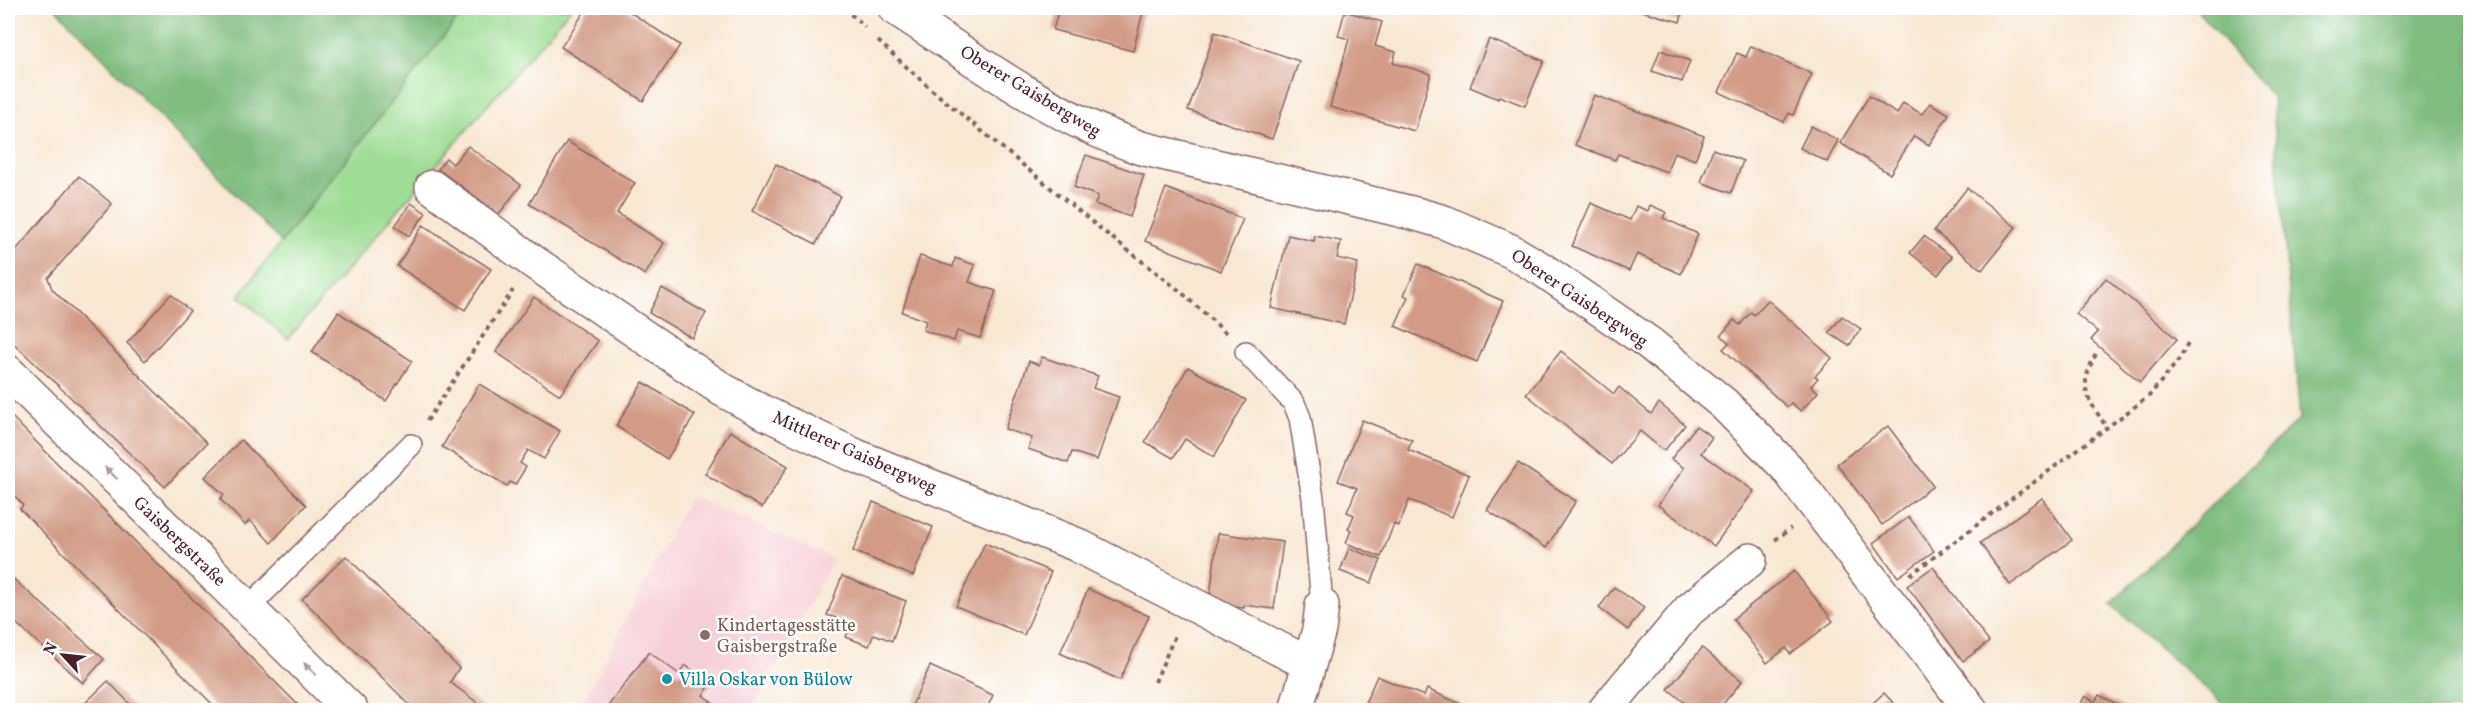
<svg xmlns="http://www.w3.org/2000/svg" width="2478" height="718" font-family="Vollkorn,serif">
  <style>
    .built { fill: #f6cfd8 }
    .green { fill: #9ede94; stroke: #747e60; stroke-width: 1.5 }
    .forest { fill: #7ebd7e; stroke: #646e54; stroke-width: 1.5 }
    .building { fill: #d39b85 }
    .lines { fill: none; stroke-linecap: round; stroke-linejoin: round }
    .lane-casing { stroke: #876566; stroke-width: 24 }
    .street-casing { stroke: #876566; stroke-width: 36 }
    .path { stroke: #876566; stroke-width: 4; stroke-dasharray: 4.5 4.5; stroke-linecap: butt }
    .lane { stroke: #fff; stroke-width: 21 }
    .street { stroke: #fff; stroke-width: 33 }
    .oneway { fill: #ae9aa0 }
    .education-dot { fill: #8d6e63; stroke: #fff; stroke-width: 2 }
    .culture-dot { fill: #0f9aa8; stroke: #fff; stroke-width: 2 }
    .labels { text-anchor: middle; stroke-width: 5; stroke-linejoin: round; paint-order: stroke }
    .street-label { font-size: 18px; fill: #4a1f2b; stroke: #fff }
    .education-label { font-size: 18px; fill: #785e54; stroke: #fff; text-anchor: start }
    .culture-label { font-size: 18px; fill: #0d838f; stroke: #fff; text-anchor: start }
  </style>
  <rect width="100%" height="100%" fill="#fff"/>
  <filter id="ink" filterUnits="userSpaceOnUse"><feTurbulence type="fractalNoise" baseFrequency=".0167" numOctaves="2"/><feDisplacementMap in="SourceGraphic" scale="12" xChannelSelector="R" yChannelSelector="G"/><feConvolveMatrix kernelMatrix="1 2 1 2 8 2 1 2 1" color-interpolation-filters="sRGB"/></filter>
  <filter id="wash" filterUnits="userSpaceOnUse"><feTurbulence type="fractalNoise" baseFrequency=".008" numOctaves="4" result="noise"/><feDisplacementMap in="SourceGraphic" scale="24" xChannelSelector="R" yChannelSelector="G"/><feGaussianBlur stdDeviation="1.35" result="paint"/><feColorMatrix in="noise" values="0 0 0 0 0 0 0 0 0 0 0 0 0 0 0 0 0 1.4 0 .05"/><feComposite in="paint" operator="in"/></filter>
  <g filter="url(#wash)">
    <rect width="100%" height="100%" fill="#f7e7d3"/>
    <path class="built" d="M690,496L834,559L751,710H579Z"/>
    <path class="green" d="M466,8H571L288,339L239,296Z"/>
    <g class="forest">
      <path d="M55,8H466L281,242Z"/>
      <path d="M2195,8H2470V710H2230L2111,604L2300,418L2272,97Z"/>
    </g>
    <g id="blocks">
      <g class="building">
        <path d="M587,8H624L680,45L643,101L561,47Z"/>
        <path d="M1059,8H1144L1133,51L1053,30Z"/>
        <path d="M1631,8H1684L1680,22Z"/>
        <path d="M1345,11L1382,22L1375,46L1396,52L1393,63L1431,74L1415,131L1330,107L1349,39L1338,36Z"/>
        <path d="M1215,32L1299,61L1272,139L1188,110Z"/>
        <path d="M1489,39L1544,61L1525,106L1499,96L1498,99L1470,87Z"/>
        <path d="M1751,46L1812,74L1793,115L1789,113L1784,122L1719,92L1737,53L1746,57Z"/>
        <path d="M1660,50L1690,61L1682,82L1652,71Z"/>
        <path d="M1594,95L1704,136L1695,160L1674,152L1667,172L1618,154L1615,160L1575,145Z"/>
        <path d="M1869,96L1897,114L1903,103L1922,114L1930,103L1949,114L1929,145L1914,136L1890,174L1840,143Z"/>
        <path d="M1811,126L1838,140L1827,162L1800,148Z"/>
        <path d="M567,141L635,183L617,213L664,243L645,275L529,204Z"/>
        <path d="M468,146L521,185L499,214L438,169L446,158L453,164Z"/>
        <path d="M1713,149L1743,161L1731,193L1701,182Z"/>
        <path d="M1086,155L1144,175L1130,217L1095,204L1098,196L1074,187Z"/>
        <path d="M776,164L840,196L816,244L752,211Z"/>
        <path d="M79,176L112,204L48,278L52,289L207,443L165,487L8,338V253L11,256Z"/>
        <path d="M1166,188L1243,219L1221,271L1145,241Z"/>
        <path d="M1967,188L2016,227L1982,270L1934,231Z"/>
        <path d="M411,203L426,213L409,236L395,226Z"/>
        <path d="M1591,203L1630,220L1636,206L1648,211L1650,205L1666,212L1663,218L1698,234L1681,274L1637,254L1629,271L1572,246Z"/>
        <path d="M423,225L491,269L465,310L397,266Z"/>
        <path d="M1288,235L1314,241L1315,236L1341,241L1337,258L1358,263L1344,324L1271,308Z"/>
        <path d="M1924,236L1952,257L1938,275L1910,253Z"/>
        <path d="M920,256L953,267L955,258L975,265L969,282L996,291L980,338L957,331L954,341L923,330L926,321L902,312Z"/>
        <path d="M1418,264L1503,301L1477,362L1395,326L1408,297L1404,295Z"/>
        <path d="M2106,278L2177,339L2140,382L2091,340L2098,332L2076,314Z"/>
        <path d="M662,288L706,313L692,338L649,313Z"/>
        <path d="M171,294L190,311L145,361L127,343Z"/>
        <path d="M534,297L598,341L560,395L496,352Z"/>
        <path d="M1768,300L1832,358L1815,376L1818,378L1811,386L1818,392L1801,411L1791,403L1787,407L1723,349L1729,343L1721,335L1734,320L1740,325L1751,312L1754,315Z"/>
        <path d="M338,312L412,361L386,401L312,352Z"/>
        <path d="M1842,316L1861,329L1849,346L1829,333Z"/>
        <path d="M1561,351L1614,394L1619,387L1651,414L1659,403L1685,425L1664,451L1640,431L1612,464L1526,394Z"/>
        <path d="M1042,357L1098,376L1093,388L1119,397L1097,460L1072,452L1068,463L1028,449L1032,438L1005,429L1029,361L1039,365Z"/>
        <path d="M1188,367L1246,400L1214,457L1185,439L1173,458L1145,442Z"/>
        <path d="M643,382L695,415L667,459L616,426Z"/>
        <path d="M479,384L560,431L544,459L528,450L520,463L526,467L515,485L510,482L507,486L442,447Z"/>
        <path d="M8,413L49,455L303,710H218L20,509L23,505L11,492L15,488L8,482Z"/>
        <path d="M1362,420L1412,440L1408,450L1469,475L1452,517L1409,500L1399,526L1394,524L1381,557L1346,543L1351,530L1348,529L1354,515L1347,512L1357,488L1338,481Z"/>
        <path d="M1696,426L1712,437L1701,453L1754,491L1714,546L1658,505L1684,468L1671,459Z"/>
        <path d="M1888,426L1933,486L1882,525L1837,464Z"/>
        <path d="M730,431L788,466L762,508L705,474Z"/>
        <path d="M241,440L306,505L271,543L250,520L245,525L220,499L224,495L205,477Z"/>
        <path d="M1518,463L1576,501L1546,548L1487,510Z"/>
        <path d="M2042,498L2072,540L2010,585L1980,543Z"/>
        <path d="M873,502L933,527L913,576L853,551Z"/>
        <path d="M1909,517L1934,551L1898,577L1873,543Z"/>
        <path d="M1218,533L1283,542L1274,609L1244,605V608L1209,604Z"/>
        <path d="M985,543L1051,572L1024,635L956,606Z"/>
        <path d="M1349,548L1381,560L1371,583L1340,571Z"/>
        <path d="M346,556L459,668L450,682L487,710H415L302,599Z"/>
        <path d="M1933,567L1989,642L1963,661L1907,586Z"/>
        <path d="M1794,571L1833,621L1790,654L1786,648L1767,663L1733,619Z"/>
        <path d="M8,574L104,659L83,683L8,616Z"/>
        <path d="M842,576L906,601L892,641L874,634L869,646L846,637L851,623L827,615Z"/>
        <path d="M1614,587L1644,608L1628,630L1599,608Z"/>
        <path d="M1088,589L1149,616L1120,680L1060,653Z"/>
        <path d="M1702,648L1742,681L1718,710H1694L1668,689Z"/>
        <path d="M649,652L679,674L685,665L711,684L703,695L714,704L709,710H605Z"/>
        <path d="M930,666L993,695L986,710H910Z"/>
        <path d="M1377,676L1424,696L1427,689L1461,704L1458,710H1362Z"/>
        <path d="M108,681L134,708L131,710H78Z"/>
        <path d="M1884,693L1900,710H1865Z"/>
        <path d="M2099,695L2129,710H2077L2085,696L2095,702Z"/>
      </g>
    </g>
  </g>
  <g filter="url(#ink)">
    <use href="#blocks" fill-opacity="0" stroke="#876566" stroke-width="1.5"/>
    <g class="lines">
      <g class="lane-casing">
        <g id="lane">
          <path d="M1246,352L1294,403L1300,418L1313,498L1322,605"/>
          <path d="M248,608L411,445"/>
        </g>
      </g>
      <g class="street-casing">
        <g id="street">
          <path d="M895,8C973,58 1053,118 1141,148L1420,215L1444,222L1511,251L1543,270L1649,343L1724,404L1787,468L1971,710"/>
          <path d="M432,187L532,261L723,390L763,412L856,456L1075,544L1309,664"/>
          <path d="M8,372L351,710"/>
          <path d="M1296,710L1319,630L1322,605"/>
          <path d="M1605,710L1689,610L1750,560"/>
        </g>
      </g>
      <g class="path">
        <path d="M844,8L865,27"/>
        <path d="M878,41L932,90L1097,226L1180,291L1226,333"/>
        <path d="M2096,354C2077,389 2087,397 2107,428"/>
        <path d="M427,421L513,290"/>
        <path d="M1775,540L1791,528"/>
        <path d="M1910,575L2149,396L2178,361L2189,341"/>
        <path d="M1155,682L1176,633"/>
      </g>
      <use href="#lane" class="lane"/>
      <use href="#street" class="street"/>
    </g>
    <defs><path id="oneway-solid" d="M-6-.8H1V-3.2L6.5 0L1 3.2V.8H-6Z" transform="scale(1.5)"/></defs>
    <g class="oneway">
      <use href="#oneway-solid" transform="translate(111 473) rotate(-136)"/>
      <use href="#oneway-solid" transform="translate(310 669) rotate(-135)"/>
    </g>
  </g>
  <circle class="education-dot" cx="705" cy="635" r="6"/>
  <circle class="culture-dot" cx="667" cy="679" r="6"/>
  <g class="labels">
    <g class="street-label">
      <text transform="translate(1031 91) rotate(31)" y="6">Oberer Gaisbergweg</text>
      <text transform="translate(1580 298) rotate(34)" y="6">Oberer Gaisbergweg</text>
      <text transform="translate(855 452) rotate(24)" y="6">Mittlerer Gaisbergweg</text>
      <text transform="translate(180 541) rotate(44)" y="6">Gaisbergstraße</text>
    </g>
    <g class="education-label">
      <text x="717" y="631">Kindertagesstätte<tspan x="717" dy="21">Gaisbergstraße</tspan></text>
    </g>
    <g class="culture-label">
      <text x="679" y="685">Villa Oskar von Bülow</text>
    </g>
  </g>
  <rect width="2478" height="718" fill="none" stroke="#fff" stroke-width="30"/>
  <g transform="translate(63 655) rotate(297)" stroke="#ffffff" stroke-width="4.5" paint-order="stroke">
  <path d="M0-4.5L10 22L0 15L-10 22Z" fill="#4a1f2b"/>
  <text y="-9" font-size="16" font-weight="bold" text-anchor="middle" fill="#4a1f2b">N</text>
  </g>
</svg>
